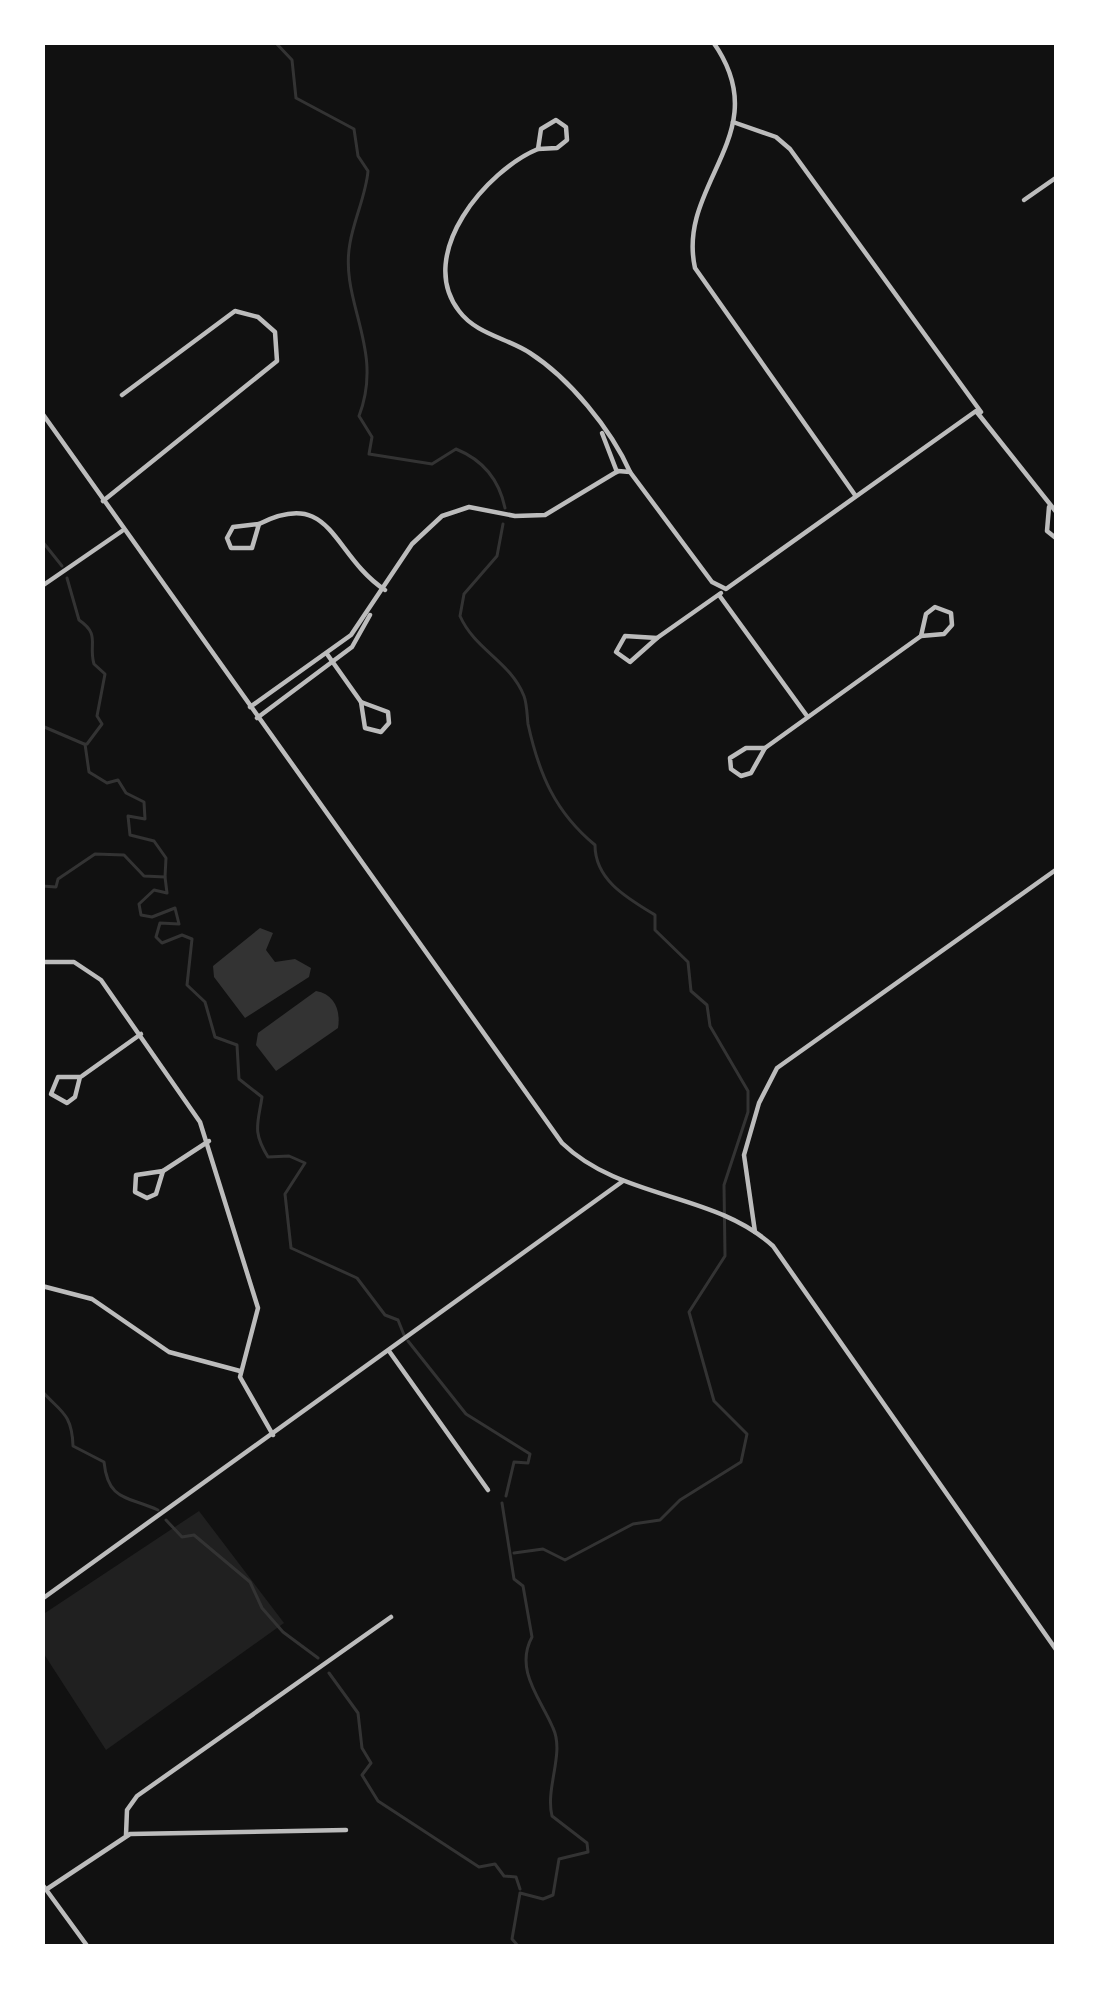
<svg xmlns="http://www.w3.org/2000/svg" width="1099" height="1989" font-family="Helvetica,sans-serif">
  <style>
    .green { fill: #202020 }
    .water { fill: #333 }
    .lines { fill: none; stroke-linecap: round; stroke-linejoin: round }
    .stream { stroke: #333; stroke-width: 3 }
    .minor { stroke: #bcbcbc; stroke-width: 4.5 }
  </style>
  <rect width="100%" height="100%" fill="#111"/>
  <path class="green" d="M199,1511L284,1623L106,1750L42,1651V1615Z"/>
  <g class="water">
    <path d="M260,928L273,933L266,950L275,962L295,959L311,968L309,977L245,1018L214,977L213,966Z"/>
    <path d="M316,991C334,994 341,1010 338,1028L276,1071L256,1045L258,1033Z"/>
  </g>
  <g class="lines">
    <g class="stream">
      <path d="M275,42L292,60L296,98L354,129L358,156L368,171C366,195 354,219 350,243C339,302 385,348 359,416L372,437L369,454L432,464L456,449C483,460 499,479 505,508"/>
      <path d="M503,524L497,556L464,594L460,616C475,650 510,661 524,696C527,704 527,715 528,724C539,774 555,812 595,845C595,880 627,898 655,915V930L688,962L691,991L707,1005L710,1026L748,1091V1112L724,1185L725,1256L689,1312L714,1401L747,1434L741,1462L680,1500L660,1520L633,1524L565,1560L543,1549L514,1553"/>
      <path d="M42,541L62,566"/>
      <path d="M67,578L79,620C101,635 88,644 94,664L105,674L97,716L102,724L87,744"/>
      <path d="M42,726L84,744"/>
      <path d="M85,744L89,772L107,783L118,780L126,793L144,802L145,819L128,816L130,835L154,841L166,858L165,877"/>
      <path d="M42,886L56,887L58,879L95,854L124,855L144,876L165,877L167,893L154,890L139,904L141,915L152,917L175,908L179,924L160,923L156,937L162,943L182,935L192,939L187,985L205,1002L215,1037L237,1045L239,1079L262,1097C258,1124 252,1131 268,1157L289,1156L305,1163L285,1194L291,1248L357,1278L385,1315L398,1320L404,1335"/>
      <path d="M408,1341L466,1414L530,1454L528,1463L514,1462L506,1496"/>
      <path d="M42,1391C59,1411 72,1412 73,1446L104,1462C108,1501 127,1496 158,1510"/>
      <path d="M502,1503L514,1579L523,1586L532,1637C514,1670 541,1699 553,1728C565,1753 545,1788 552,1816L587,1843L588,1852L559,1859L553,1895L543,1899L520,1893L512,1939L519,1947"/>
      <path d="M166,1520L182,1537L194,1535L250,1582L262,1608L283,1632L318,1658"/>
      <path d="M329,1673L358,1713L362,1748L371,1763L362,1775L378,1801L479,1867L495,1864L504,1876L516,1877L520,1889"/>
    </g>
    <g class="minor">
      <path d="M713,42C778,133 676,183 695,268L855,495"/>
      <path d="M556,120L566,127L567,140L557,148L538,149L541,129Z"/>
      <path d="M733,122L776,137L790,149L981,412"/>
      <path d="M538,149C487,170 415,254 459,311C476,334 507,338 530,353C569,378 611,429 630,472"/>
      <path d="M1024,200L1057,177"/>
      <path d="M42,413L562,1143C621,1200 714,1192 773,1246L1057,1651"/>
      <path d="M602,433L617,472"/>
      <path d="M103,501L277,361L275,332L258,317L235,311L122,395"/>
      <path d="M1049,507L1047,531L1057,539"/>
      <path d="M259,524C333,487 331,554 385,590"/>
      <path d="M259,524L252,548H231L227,538L233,527Z"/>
      <path d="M42,586L122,531"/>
      <path d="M719,595L807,716"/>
      <path d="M935,607L951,613L952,625L944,634L921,636L926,614Z"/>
      <path d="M625,636L657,638L630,662L616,652Z"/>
      <path d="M657,638L721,593"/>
      <path d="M327,654L361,702"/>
      <path d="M361,702L388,712L389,723L381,732L365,728Z"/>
      <path d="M250,707L351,635L412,544L442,516L469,507L515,516L545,515L618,471L630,472L712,582L726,589L976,411L1057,513"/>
      <path d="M257,718L352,647L370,615"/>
      <path d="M746,748H765L751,773L741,776L731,769L730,758Z"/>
      <path d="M765,748L921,636"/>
      <path d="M42,962H74L101,980L200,1122L258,1308L240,1377L273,1435"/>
      <path d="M82,1076L141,1034"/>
      <path d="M58,1077H80L75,1097L67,1103L51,1094Z"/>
      <path d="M163,1171L156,1194L147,1198L135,1192L136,1175Z"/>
      <path d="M163,1171L209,1141"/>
      <path d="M755,1232L744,1155L759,1103L777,1068L1057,869"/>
      <path d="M42,1286L92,1299L169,1352L240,1371"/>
      <path d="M389,1351L488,1490"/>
      <path d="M42,1599L623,1181"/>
      <path d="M126,1835L127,1810L137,1796L391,1617"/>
      <path d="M42,1884L88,1947"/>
      <path d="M47,1889L130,1834L346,1830"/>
    </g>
  </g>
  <rect width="1099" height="1989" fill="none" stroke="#ffffff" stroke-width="90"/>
</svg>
